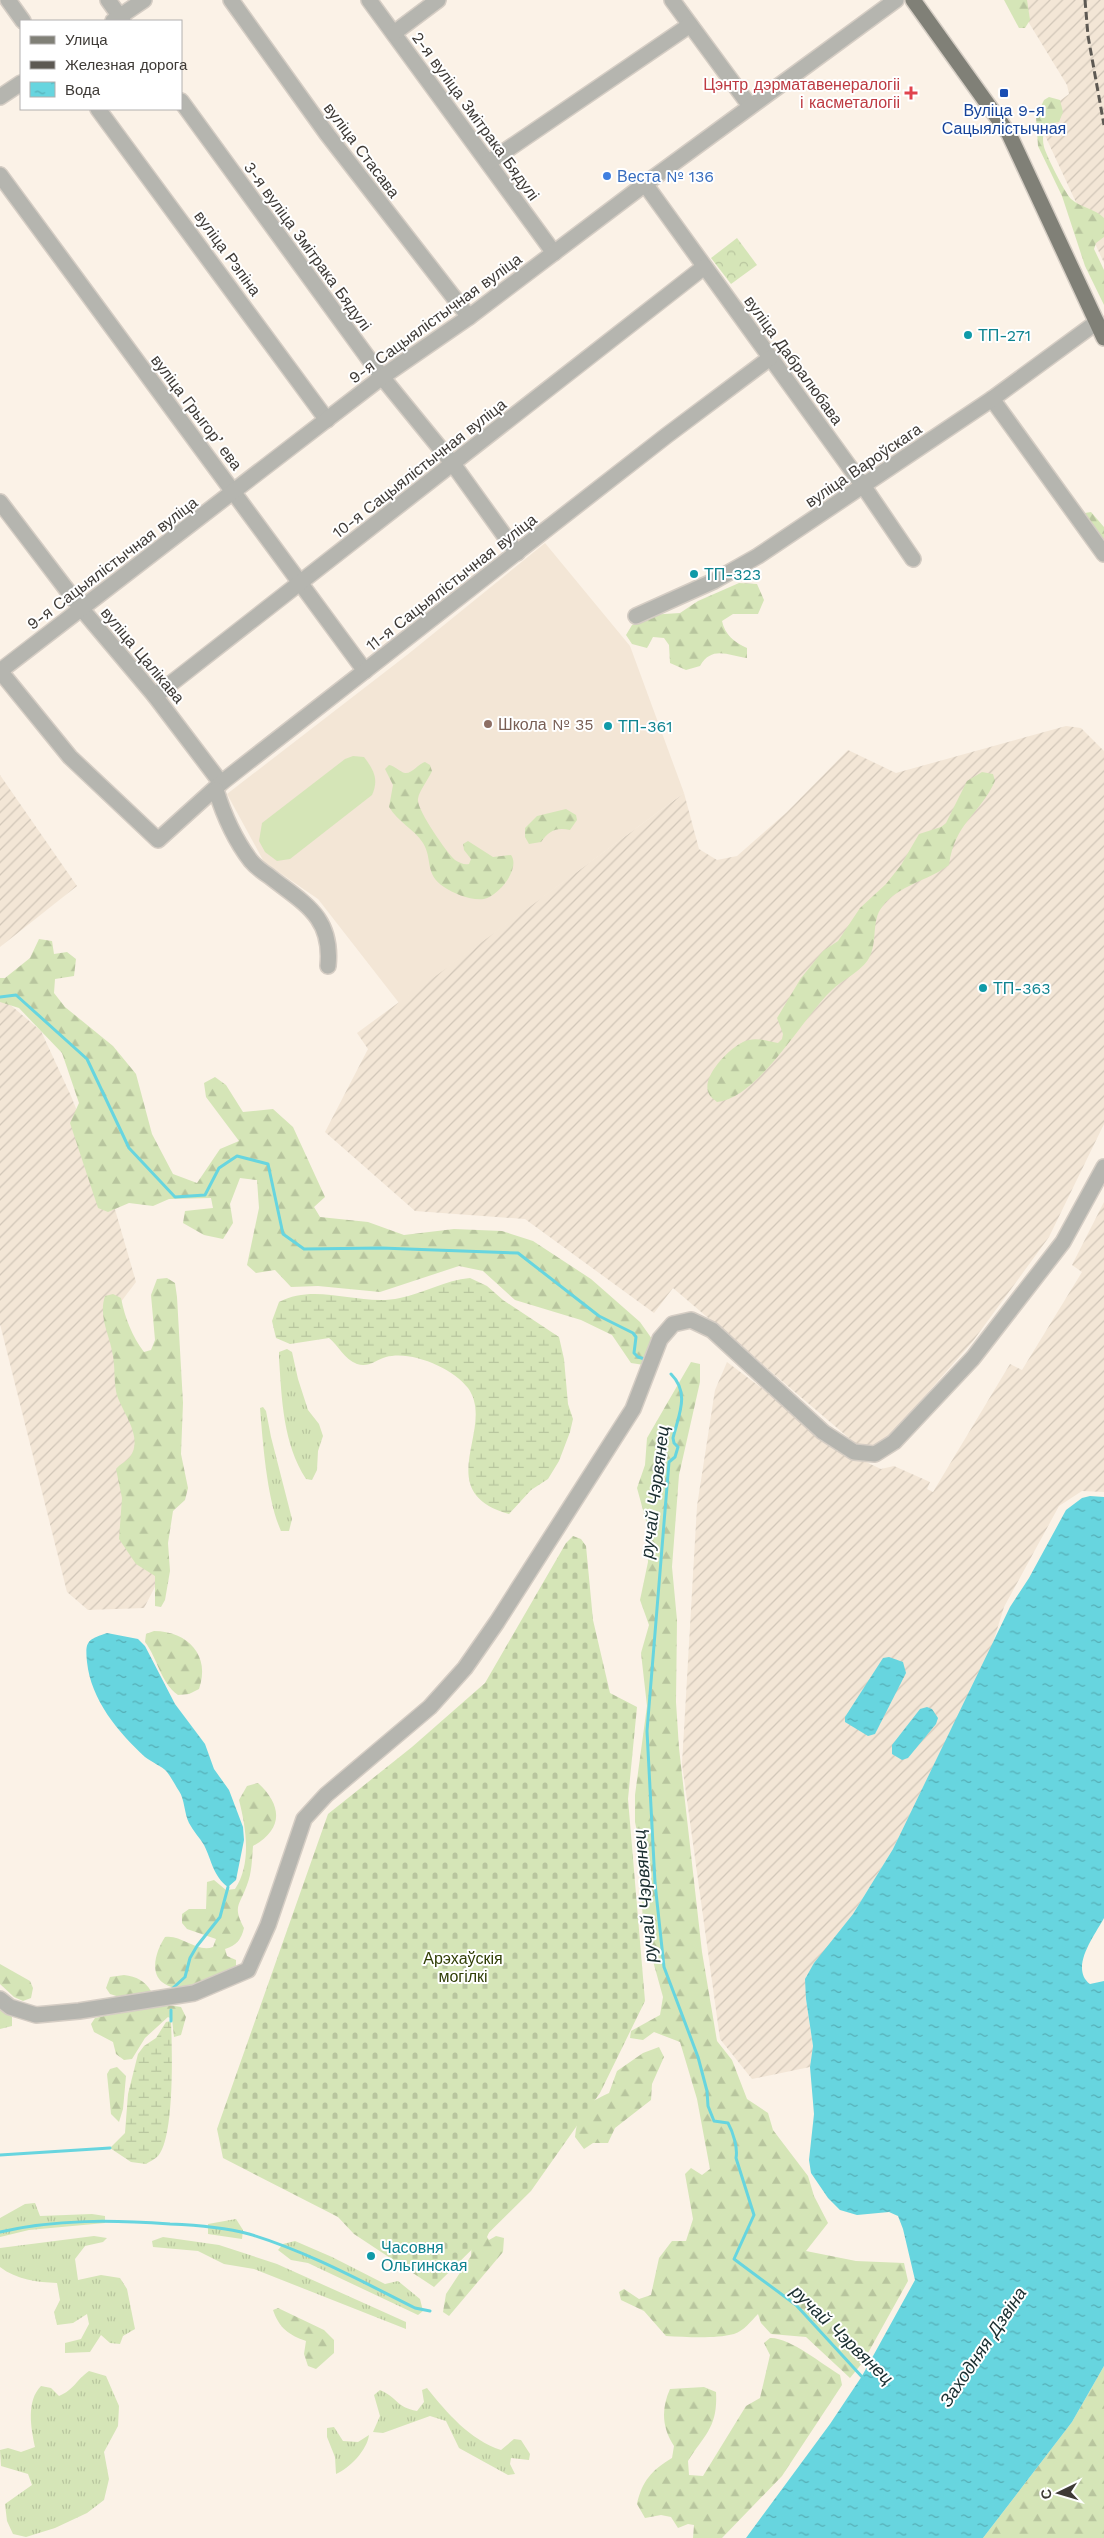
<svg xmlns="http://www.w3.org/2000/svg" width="1104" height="2538" font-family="'Work Sans',sans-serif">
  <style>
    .industrial { fill: url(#industrial-furrows) }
    .built { fill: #f3e6d6 }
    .grass { fill: url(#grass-tufts) }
    .forest { fill: url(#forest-firs) }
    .wetland { fill: url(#wetland-marsh) }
    .cemetery { fill: url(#cemetery-stones) }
    .park { fill: url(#park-crowns) }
    .garden { fill: #d5e5b7 }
    .water { fill: url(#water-ripples) }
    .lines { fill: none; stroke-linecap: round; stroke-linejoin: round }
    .stream { stroke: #67d5df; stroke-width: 3 }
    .minor-casing { stroke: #d5cdc4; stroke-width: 18 }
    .major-casing { stroke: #d5cdc4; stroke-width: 18 }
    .minor { stroke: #b5b5af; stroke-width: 15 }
    .major { stroke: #808077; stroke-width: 15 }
    .rail { stroke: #5d5953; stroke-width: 3; stroke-dasharray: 8 4; stroke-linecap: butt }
    .health-dot { fill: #e0444e; stroke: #fff; stroke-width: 2 }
    .transit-dot { fill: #1a4fb4; stroke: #fff; stroke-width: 2 }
    .shop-dot { fill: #3f7fe0; stroke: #fff; stroke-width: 2 }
    .culture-dot { fill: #0f9aa8; stroke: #fff; stroke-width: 2 }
    .education-dot { fill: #8d6e63; stroke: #fff; stroke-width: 2 }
    .labels { text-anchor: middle; stroke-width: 4; stroke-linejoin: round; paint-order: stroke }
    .health-label { font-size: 16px; fill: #be3a42; stroke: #fff; text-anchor: end }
    .transit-label { font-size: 16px; fill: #164399; stroke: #fff }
    .street-label { font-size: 16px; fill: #3e3a36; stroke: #fff }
    .shop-label { font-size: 16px; fill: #366cbe; stroke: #fff; text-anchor: start }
    .culture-label { font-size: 16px; fill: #0d838f; stroke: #fff; text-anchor: start }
    .education-label { font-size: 16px; fill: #785e54; stroke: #fff; text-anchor: start }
    .park-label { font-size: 16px; fill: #303e06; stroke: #fff }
    .water-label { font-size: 18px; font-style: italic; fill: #1a2e30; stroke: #fff }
  </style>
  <defs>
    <pattern id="industrial-furrows" width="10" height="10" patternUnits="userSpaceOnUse" patternTransform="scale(1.25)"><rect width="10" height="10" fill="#f3e6d6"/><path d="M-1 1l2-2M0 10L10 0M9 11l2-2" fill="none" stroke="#d1c6b8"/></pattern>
    <pattern id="grass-tufts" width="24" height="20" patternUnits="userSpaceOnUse" patternTransform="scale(1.25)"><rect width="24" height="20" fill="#d5e5b7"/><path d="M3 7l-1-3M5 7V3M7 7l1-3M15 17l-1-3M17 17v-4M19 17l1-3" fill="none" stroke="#b8c59e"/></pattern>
    <pattern id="forest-firs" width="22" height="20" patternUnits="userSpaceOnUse" patternTransform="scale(1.25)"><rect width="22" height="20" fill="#d5e5b7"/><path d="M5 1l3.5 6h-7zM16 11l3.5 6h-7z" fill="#b8c59e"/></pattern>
    <pattern id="wetland-marsh" width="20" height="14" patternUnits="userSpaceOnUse" patternTransform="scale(1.25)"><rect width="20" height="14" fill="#d5e5b7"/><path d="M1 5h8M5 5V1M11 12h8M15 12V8" fill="none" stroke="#b8c59e"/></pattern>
    <pattern id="cemetery-stones" width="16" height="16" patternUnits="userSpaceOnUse" patternTransform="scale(1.25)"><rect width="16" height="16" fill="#d5e5b7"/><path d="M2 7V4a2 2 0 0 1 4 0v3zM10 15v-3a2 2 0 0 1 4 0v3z" fill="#b8c59e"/></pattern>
    <pattern id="park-crowns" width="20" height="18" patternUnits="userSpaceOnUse" patternTransform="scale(1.25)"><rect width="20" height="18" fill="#d5e5b7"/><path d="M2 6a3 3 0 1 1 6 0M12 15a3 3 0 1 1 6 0" fill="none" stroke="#b8c59e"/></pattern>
    <pattern id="water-ripples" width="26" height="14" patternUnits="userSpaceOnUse" patternTransform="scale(1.25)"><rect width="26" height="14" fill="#67d5df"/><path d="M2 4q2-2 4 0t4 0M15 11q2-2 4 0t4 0" fill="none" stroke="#56aeb6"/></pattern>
  </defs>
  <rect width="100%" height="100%" fill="#fbf2e7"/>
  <g class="industrial">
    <path d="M1015,0H1104V263L1043,131L1042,114L1069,94L1067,85Z"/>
    <path d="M1066,726L1081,728L1104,751V1124L1049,1237L973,1341L877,1451L863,1450L673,1288L654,1313L525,1219L415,1211L325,1132L368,1049L357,1033L684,793L699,849L717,860L737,856L787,812L848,750L896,773Z"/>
    <path d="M0,775L77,886L0,947Z"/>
    <path d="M0,996L41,1031L71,1096L110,1192L136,1282L114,1311L159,1579L144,1608L88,1610L67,1592L0,1324Z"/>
    <path d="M1104,1202V1492L1082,1491L1059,1506L1004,1607L992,1646L893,1849L853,1914L806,1976V1999L813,2047L810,2067L752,2079L720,2039L682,1764L697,1506L715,1390L727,1362L851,1455L881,1469L894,1466L930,1482L927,1489L933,1492L1010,1364L1022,1370L1082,1272L1072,1265Z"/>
  </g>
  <path class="built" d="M545,543L630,646L684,793L399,1003L318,899L264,862L227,794L407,655Z"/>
  <g class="grass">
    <path d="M287,1349L292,1352L298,1379L308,1410L319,1424L323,1436L318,1451L317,1470L312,1480L306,1479C283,1443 282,1401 279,1359V1352Z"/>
    <path d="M263,1407L266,1411L271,1437L292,1519L289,1531H281C267,1500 263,1444 260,1408Z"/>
    <path d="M35,2203L40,2216L92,2214L105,2216V2223L29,2230L0,2237V2218L25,2204Z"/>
    <path d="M236,2219L243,2230L242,2239L208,2234V2224Z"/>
    <path d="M94,2236L107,2238L103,2242L85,2246L75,2259L78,2280L101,2275L120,2278L127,2289L135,2329L123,2336L120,2344L110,2343L101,2335L90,2352L65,2353V2343L81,2339L89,2324L87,2314L73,2323L57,2325L54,2312L60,2300L57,2283C37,2282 17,2280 0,2267V2248Z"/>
    <path d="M163,2237L219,2245L277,2264L406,2322V2329L254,2269L224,2264L198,2251L153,2247L152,2241Z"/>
    <path d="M295,2241L332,2257L385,2284L398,2281L420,2299L423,2311L418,2315L308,2263L291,2260L278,2250L283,2244Z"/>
    <path d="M89,2371L106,2376L119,2406L118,2426L104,2452L109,2479L104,2500L87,2513L55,2528L26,2537L13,2534L7,2521L5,2504L32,2485L28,2474L1,2466L0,2450L8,2448L21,2452L35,2447C31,2428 26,2401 41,2386L51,2388L59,2396C74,2390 76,2380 89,2371Z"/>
    <path d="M427,2388C447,2413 470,2440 501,2450L514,2439L521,2440L530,2454L529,2460L511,2458L510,2464L515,2474L508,2475L459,2448L446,2421L430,2416L383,2433L373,2432L380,2416L374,2395L380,2390C398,2398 396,2407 417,2411L424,2402L422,2390Z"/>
    <path d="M334,2427L343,2441L358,2442L369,2435C367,2450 350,2468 336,2474L335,2457L327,2437V2428Z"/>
  </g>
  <g class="forest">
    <path d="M1004,0H1027L1030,20L1025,28H1019Z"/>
    <path d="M1049,97L1060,100L1063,112L1059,122L1047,124C1043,130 1042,140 1044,147C1047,157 1064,191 1071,199C1081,208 1096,209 1104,218V237L1096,243L1094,249L1104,270V305L1085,266L1062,196L1038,146L1036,117L1044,100Z"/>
    <path d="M1091,512L1104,527V543L1082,518L1085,513Z"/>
    <path d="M739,583L757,584L764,600L758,614H733L722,621C725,635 734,642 747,648V658C729,656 712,645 700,666L686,670L670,663L669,645L664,638L653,637L647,648L632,644L626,635L632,625L649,615L680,613L698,601Z"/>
    <path d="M425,762L430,765L432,771C428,780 419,791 418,799C416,809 447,853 455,860C460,863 464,865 469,864L471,859L464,850L463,844L468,841L493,857L511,855C521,869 498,896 484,899C472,901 454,894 444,887C424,874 433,859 423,843C414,829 398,822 389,807L393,785L385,769L389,765C395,766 400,772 405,773C412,774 418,764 425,762Z"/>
    <path d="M982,772L993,774L995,781C979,816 955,822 949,865C928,881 898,885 882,907C871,921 878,942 869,958C862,971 842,980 832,990C803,1017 758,1099 717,1102C715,1100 710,1097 709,1094C700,1077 730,1048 743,1042C754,1036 768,1041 778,1043L782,1039L783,1034L777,1018L801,978L823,951L838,941L860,908L886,884L901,865L919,834L941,827L946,823L967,781Z"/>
    <path d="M566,809L576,815L577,820L570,830C556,827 549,831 541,842L529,844L525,837V828L537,816Z"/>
    <path d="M39,939L52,941L54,954L67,952L76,959L74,976L55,979L54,993L65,1007L113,1046L136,1074L152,1134L173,1174L197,1183L220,1149L239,1141L206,1097L204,1083L215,1077L226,1085L243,1112L273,1109L293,1127L325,1197L314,1207L320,1217L368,1222L404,1235L454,1229L502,1231L533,1241L591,1279L640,1322L657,1346L644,1365L631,1363L612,1335L581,1320L515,1300L483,1271L459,1266L380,1292L318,1286L291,1287L275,1270L256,1273L247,1265L259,1208L257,1180L240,1178L230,1204L233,1223L223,1239L204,1235L183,1223L185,1211L213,1208L211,1198L169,1199L153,1206L129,1203L108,1212L98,1208L70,1123L79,1103L62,1053L19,1008L0,1002V978H5L30,958Z"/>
    <path d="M167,1278L175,1283L177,1297L183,1403L181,1454L188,1488L185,1500L173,1511L168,1543L170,1571L165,1600L161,1607L155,1606V1576L136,1564L119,1539L122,1498L116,1469C120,1464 127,1461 130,1457C145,1436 119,1409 116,1391C114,1380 115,1367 113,1356C110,1335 98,1317 105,1296L113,1294L121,1298C125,1318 132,1336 144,1352L151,1350L155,1340L151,1295L157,1279Z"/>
    <path d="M691,1362L700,1364V1382L679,1475L672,1567L677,1620L676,1702L679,1748L702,1952L717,2041L732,2060L747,2099L768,2113L773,2130L808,2176L814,2196L828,2223L806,2251L856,2261L904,2263L908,2281L863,2362L850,2378L806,2337L771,2334L761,2323L758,2314C751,2321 744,2331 734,2334C715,2339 686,2337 666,2336L644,2311L621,2300L619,2292L624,2289L639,2299L651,2295L659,2258L672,2241H686L693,2219L685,2174L691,2168L702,2175L710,2169L697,2099L680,2042L654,2032L643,2040L630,2038L631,2031L660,2015L663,1997L643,1925L639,1841L635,1822V1795L647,1706L641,1653L649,1625L640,1600L648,1562L646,1521L637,1488L645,1465L647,1438Z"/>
    <path d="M154,1631C188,1631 211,1656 199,1689L189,1694L178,1695C160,1682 158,1659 145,1642L146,1634Z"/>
    <path d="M258,1783C282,1805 284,1829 253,1846C252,1858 252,1873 247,1885C240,1905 232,1906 244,1928C241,1940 237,1945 225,1949L227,1956L236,1960V1966L229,1973L218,1974L185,1992C178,1989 168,1987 162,1982C149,1971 157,1949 165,1937C181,1934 197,1953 213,1947L216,1939L187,1929L182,1923V1914L189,1909H206L207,1882L214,1880L226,1890L235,1889C252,1863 246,1828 239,1800L247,1786Z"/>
    <path d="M0,1964L30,1981L33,1988L31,1998L23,2001L14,1997L0,1984Z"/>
    <path d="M124,1975C137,1977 144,1980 151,1991L150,1997L129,2000L110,1994L106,1988L110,1977Z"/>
    <path d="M161,2004L181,2007L186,2017L181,2035L174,2037L172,2019L168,2017L145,2038L132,2059L124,2060L116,2054L113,2042L94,2032L91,2024L95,2018Z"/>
    <path d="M0,2006L12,2017V2026L0,2029Z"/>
    <path d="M659,2047L664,2057L652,2084L651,2100L615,2128L608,2143H593L584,2149L575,2137C579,2108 582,2106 609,2093L617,2071L643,2053Z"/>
    <path d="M117,2067L126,2076L123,2109L119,2122L111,2114L107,2074L110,2069Z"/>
    <path d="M491,2228L487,2237L489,2240L496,2236L504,2238L503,2252L449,2316L443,2312L446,2294L471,2256L472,2239Z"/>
    <path d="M278,2308L324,2330L334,2340V2353L316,2369L308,2366L304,2354L306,2341C289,2335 279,2328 273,2310Z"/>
    <path d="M770,2338C789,2337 822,2364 840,2375L842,2385L782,2476L722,2538H693L694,2525L688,2524L678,2528L671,2517L661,2515L645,2518L637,2504C642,2481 652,2470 672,2458L674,2446C662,2428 661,2409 670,2389L704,2387L716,2392C718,2427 705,2434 688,2461L689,2475L703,2476L746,2406L760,2398L770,2355L764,2343Z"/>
    <path d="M1104,2366V2538H983L1072,2422Z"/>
  </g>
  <g class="wetland">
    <path d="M470,1278L487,1286L503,1300L559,1337L564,1359L568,1404L573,1419L570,1432L559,1461L548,1479L531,1490L509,1514C429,1491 497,1428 468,1388C453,1368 411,1350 386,1357C376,1360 368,1368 357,1364C344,1359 339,1346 329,1338L290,1344L276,1338L272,1321L279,1302C317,1282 360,1307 400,1298C425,1293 445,1280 470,1278Z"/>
    <path d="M171,2021C172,2047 175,2137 158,2156C155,2159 149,2162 146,2164L131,2162L110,2148L125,2133L128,2094L138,2054L144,2046L156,2038L166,2022Z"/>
  </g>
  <path class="cemetery" d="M573,1536L581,1539L586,1546L593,1620L610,1693L637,1707L628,1799L645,2001L600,2093L531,2191L434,2287L354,2234L338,2217L223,2158L217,2129L328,1814L412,1747L485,1683L566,1543Z"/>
  <path class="park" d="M737,238L757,265L731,284L711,258Z"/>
  <path class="garden" d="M353,756L364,757C374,770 379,780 372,795L290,859L277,861L265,852L259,841L262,823L345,759Z"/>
  <g class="water">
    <path d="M1090,1496L1104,1497V1918C1095,1935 1069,1968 1090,1984L1104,1981V2366L1072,2422L983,2538H746L830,2424L862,2376L915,2280L903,2229L898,2216L889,2212L857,2215L840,2210L828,2198L811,2173L809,2160L814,2114L810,2067L813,2046L806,1999L805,1979L814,1963L853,1914L893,1849L1010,1607L1029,1578L1066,1510L1082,1498Z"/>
    <path d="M107,1633L138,1639L145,1646L175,1704L205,1744L214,1769L229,1790L243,1827L244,1840L236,1880L228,1887C213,1876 212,1861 204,1845C200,1838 193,1831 189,1823C184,1813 185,1800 179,1791C175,1785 171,1777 167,1772C162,1766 151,1762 145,1757C118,1732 91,1700 87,1662C85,1641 87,1640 107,1633Z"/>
    <path d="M889,1657L903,1662L906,1673L875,1734L868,1736L845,1722V1717L883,1658Z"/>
    <path d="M927,1707L932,1709L938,1718L936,1724L908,1758L902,1760L892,1754V1745L920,1709Z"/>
  </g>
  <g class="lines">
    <g class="stream">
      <path d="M0,997L16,995L87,1059L129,1148L175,1197L205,1195L219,1168L237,1156L268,1164L283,1234L304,1249L381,1248L518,1253L599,1316L633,1333L636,1337L634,1353L638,1357L648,1360"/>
      <path d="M671,1374C690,1393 679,1414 673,1438L674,1443L678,1447L675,1457L669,1462L647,1731L655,1883L664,1967L698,2057L707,2091L708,2106L714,2121L728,2123C733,2132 738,2148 736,2158L754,2215L734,2259L796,2305L864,2379"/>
      <path d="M172,1992L173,1988L185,1977L190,1958L197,1946L220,1917L228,1887"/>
      <path d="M171,2021V2010"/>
      <path d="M0,2155L110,2148"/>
      <path d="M0,2232C56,2219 113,2220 170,2224C196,2225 223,2227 249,2234C306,2251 361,2281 415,2308L430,2311"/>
    </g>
    <g class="minor-casing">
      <g id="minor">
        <path d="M8,0L23,21"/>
        <path d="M108,0L123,21"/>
        <path d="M231,0L327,134L469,317"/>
        <path d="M369,0L554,253"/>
        <path d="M672,0L750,106"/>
        <path d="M113,21L144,0"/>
        <path d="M394,33L438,0"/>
        <path d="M0,97L21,83"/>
        <path d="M181,101L382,377L453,464L517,553"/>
        <path d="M98,109L327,420"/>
        <path d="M489,162L690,25"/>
        <path d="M0,175L365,671"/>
        <path d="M645,184L864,487L913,559"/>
        <path d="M992,399L1104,554"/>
        <path d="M0,502L80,607L155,696L221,783"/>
        <path d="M636,616L714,581L758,556L992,399L1097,322"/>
        <path d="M0,671L382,377L469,317L645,184L896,0"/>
        <path d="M0,671L70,757L158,840L221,783L666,436L770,358"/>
        <path d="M155,696L704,267"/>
        <path d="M216,790C224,816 234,839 251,861C256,867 263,872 269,876C303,903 333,916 328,966"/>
        <path d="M0,1999L10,2007L36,2015L79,2011L194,1993L248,1970L268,1925L304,1819L326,1795L430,1707L465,1668L497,1622L633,1409L660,1339L673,1324L691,1320L712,1330L823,1432L854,1452L875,1454L894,1442L973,1358L1063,1242L1104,1167"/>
      </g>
    </g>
    <g class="major-casing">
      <path id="major" d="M913,0L1009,134L1104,338"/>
    </g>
    <use href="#minor" class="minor"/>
    <use href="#major" class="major"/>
    <path class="rail" d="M1085,0L1088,36L1104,125"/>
  </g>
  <path class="health-dot" d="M908.5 85.5h5v5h5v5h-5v5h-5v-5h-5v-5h5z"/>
  <rect class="transit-dot" x="999" y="88" width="10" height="10" rx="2.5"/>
  <circle class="shop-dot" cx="607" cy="176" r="5"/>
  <g class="culture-dot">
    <circle cx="968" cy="335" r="5"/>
    <circle cx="694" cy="574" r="5"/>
    <circle cx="608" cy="726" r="5"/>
    <circle cx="983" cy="988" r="5"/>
    <circle cx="371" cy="2256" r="5"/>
  </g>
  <circle class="education-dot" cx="488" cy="724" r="5"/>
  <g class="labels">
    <g class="health-label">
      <text x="900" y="90">Цэнтр дэрматавенералогіі<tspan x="900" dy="18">і касметалогіі</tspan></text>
    </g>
    <g class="transit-label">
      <text x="1004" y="116">Вуліца 9-я<tspan x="1004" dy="18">Сацыялістычная</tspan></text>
    </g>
    <g class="street-label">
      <text transform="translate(476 116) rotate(54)" y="6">2-я вуліца Змітрака Бядулі</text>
      <text transform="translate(362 150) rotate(53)" y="6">вуліца Стасава</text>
      <text transform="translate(308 246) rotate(54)" y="6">3-я вуліца Змітрака Бядулі</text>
      <text transform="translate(228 253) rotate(54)" y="6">вуліца Рэпіна</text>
      <text transform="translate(435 318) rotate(-36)" y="6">9-я Сацыялістычная вуліца</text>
      <text transform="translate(794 360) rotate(54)" y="6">вуліца Дабралюбава</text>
      <text transform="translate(197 412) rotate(53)" y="6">вуліца Грыгорʼева</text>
      <text transform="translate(863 465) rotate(-34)" y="6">вуліца Вароўскага</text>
      <text transform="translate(419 468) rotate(-38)" y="6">10-я Сацыялістычная вуліца</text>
      <text transform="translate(112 563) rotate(-37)" y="6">9-я Сацыялістычная вуліца</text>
      <text transform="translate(451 582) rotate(-38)" y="6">11-я Сацыялістычная вуліца</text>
      <text transform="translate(143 655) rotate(50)" y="6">вуліца Цалікава</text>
    </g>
    <g class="shop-label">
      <text x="617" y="182">Веста № 136</text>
    </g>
    <g class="culture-label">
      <text x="978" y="341">ТП-271</text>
      <text x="704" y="580">ТП-323</text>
      <text x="618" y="732">ТП-361</text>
      <text x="993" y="994">ТП-363</text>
      <text x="381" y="2253">Часовня<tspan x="381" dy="18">Ольгинская</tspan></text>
    </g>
    <g class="education-label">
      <text x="498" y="730">Школа № 35</text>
    </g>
    <g class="park-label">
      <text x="463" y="1964">Арэхаўскія<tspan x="463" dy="18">могілкі</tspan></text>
    </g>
    <g class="water-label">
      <text transform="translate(655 1492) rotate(-83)" y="6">ручай Чэрвянец</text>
      <text transform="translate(645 1896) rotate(-95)" y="6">ручай Чэрвянец</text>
      <text transform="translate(842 2335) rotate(44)" y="6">ручай Чэрвянец</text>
      <text transform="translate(983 2347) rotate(-56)" y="6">Заходняя Дзвіна</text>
    </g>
  </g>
  <rect x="20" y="20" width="162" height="90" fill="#ffffff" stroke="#b2b0af"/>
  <rect x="30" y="36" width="25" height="8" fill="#808077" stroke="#b2b0af"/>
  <text x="65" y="45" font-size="15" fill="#3e3a36">Улица</text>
  <rect x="30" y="61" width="25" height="8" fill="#5d5953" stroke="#b2b0af"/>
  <text x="65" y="70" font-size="15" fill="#3e3a36">Железная дорога</text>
  <rect x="30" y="82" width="25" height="15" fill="url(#water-ripples)" stroke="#b2b0af"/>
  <text x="65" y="95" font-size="15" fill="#3e3a36">Вода</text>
  <g transform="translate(1059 2493) rotate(265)" stroke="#ffffff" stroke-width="4" paint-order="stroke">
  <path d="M0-4L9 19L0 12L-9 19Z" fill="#3e3a36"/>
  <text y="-8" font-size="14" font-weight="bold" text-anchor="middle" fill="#3e3a36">С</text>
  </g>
</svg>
